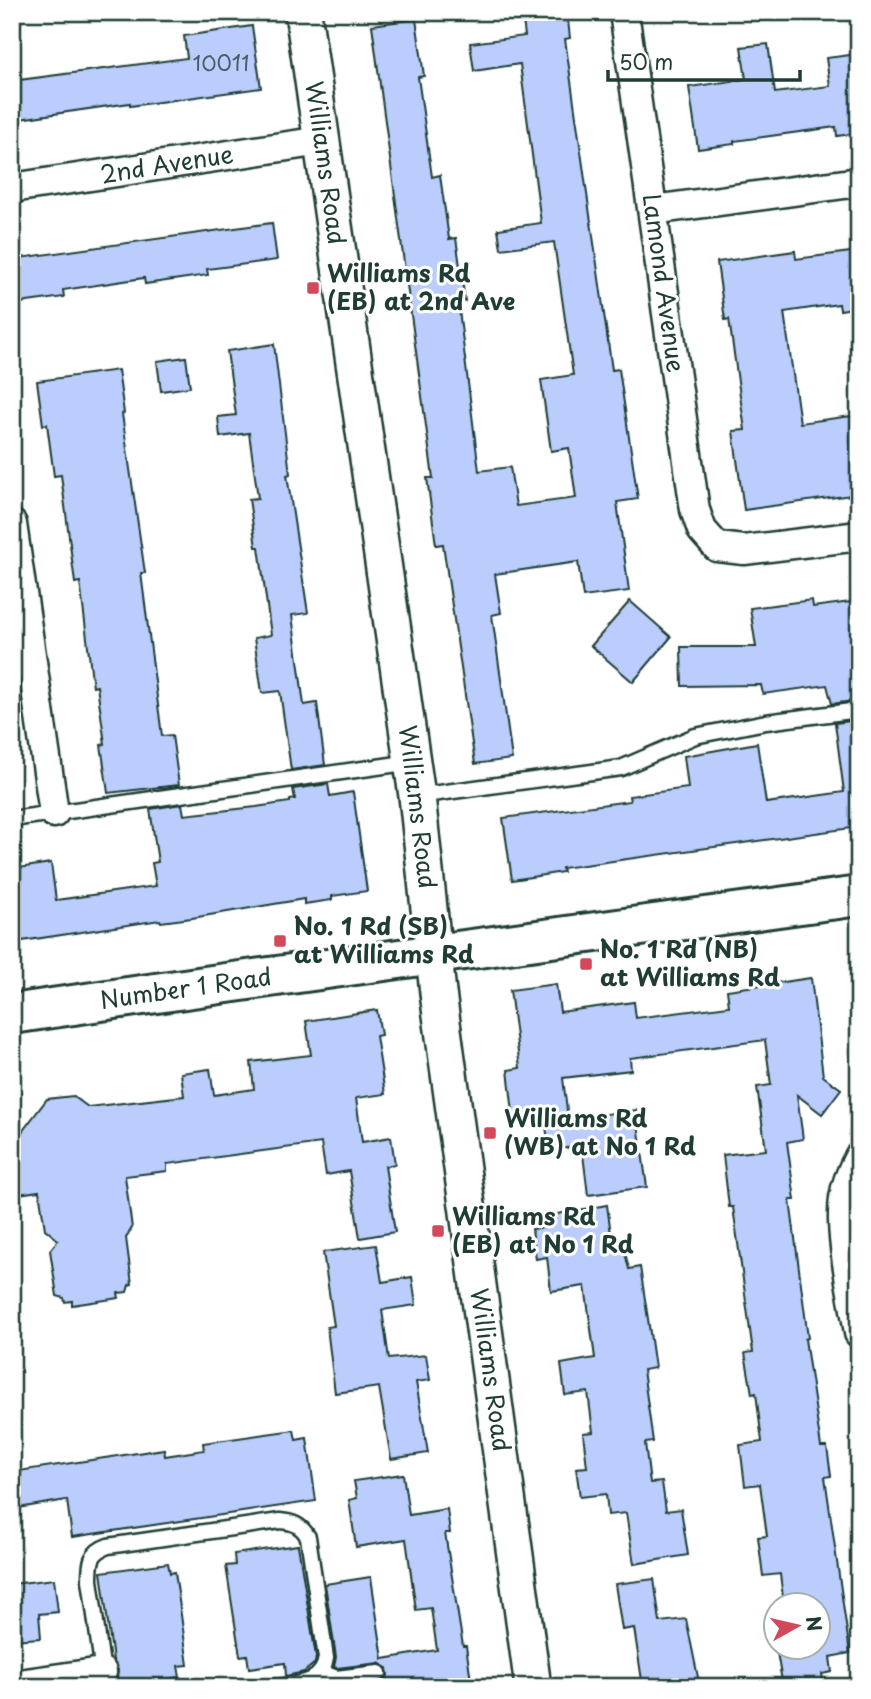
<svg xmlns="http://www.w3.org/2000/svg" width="871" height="1699" font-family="'Playpen Sans',sans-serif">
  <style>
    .building { fill: #bacdfd; stroke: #1f3d34; stroke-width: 2 }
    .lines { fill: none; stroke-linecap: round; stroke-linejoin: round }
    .service-casing { stroke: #1f3d34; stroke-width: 19 }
    .minor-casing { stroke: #1f3d34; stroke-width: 33 }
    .tertiary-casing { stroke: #1f3d34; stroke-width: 40 }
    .secondary-casing { stroke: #1f3d34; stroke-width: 44 }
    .service { stroke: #fff; stroke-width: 14 }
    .minor { stroke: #fff; stroke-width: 28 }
    .tertiary { stroke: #fff; stroke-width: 35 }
    .secondary { stroke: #fff; stroke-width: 38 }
    .poi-dot { fill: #d1495b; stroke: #fff; stroke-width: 2.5 }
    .labels { text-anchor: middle; stroke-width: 6; stroke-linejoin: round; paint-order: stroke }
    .number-label { font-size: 21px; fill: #466166 }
    .street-label { font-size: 24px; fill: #1f3d34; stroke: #fff }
    .poi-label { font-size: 24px; font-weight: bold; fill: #1f3d34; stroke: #fff; text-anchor: start }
  </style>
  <rect width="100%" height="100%" fill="#fff"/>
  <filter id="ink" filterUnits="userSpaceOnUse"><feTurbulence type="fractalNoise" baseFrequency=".0143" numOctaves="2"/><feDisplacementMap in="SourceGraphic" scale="14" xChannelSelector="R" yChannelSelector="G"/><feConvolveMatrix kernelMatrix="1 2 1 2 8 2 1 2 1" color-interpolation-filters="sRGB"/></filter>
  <g filter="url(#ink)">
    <g class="building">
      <path d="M522,12H567L570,38L565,39L612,370L619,369L638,499L617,502L629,591L583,597L578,562L495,574L501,613L492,615L512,759L475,764L443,544L436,545L427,478H433L372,25L416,19L424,76L418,77L432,177L440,175L449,239L456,238L465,301L458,302L479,471L510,467L516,506L576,498L569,448L551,451L541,380L573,375L554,242L501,249L498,229L541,223L520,64L474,71L470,43L525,36Z"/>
      <path d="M252,26L261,88L130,106V103L12,120V81L187,58L184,36Z"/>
      <path d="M768,44L775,93L830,86L826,58L859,54V133L837,136L836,127L734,141V144L698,149L689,87L746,79L741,47Z"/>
      <path d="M272,223L277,260L207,269L208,275L145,284L144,278L63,290L64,297L12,304V259Z"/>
      <path d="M795,251L796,259L859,251V307L840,310L839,304L784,312L800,423L859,415V494L744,510L733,431L745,430L729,319L725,320L717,262Z"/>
      <path d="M274,344L290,474L287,475L308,613L292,615L304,705L317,703L325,765L291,770L280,691L262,693L254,638L271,635L259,547H256L249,499L258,498L249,433L220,437L218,417L236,415L227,351Z"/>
      <path d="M186,357L190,387L161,391L157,361Z"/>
      <path d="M118,370L124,413L122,414L145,573H141L162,736L172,735L179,785L108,793L101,745L105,744L97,686L93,687L80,582L75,583L61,475L54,476L47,424L43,425L37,381Z"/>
      <path d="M812,600L813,607L859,601V639L851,641L859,700L832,704L827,685L763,694L761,685L682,686L681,647H756L750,608Z"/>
      <path d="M630,601L671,637L633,682L591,646Z"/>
      <path d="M859,720V827L562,868L563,872L512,880L503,818L630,801L629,796L688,788L684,756L757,743L766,803L844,792L835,723Z"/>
      <path d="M328,784L330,796L353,792L367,891L332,896V900L304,904V899L192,918L161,922L160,920L15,942L12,922V869L51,863L56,900L156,886L152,863L158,862L150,809L182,804L184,815L256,807L290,802V800L295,799L293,789Z"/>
      <path d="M811,978L823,1076L841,1089L822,1114L797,1095L803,1139L787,1142L795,1200H790L808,1338L805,1339L821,1447H827L831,1476L825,1477L850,1653L830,1657L832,1672L822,1674L824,1687H783L776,1647H818V1605H784L780,1574L763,1576L758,1537L767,1536L760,1484L745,1486L740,1445L762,1442L756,1393L752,1394L745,1353L753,1352L733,1207H729L723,1155L766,1150L757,1087L771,1085L765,1040L630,1058L631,1070L563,1078L568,1119L636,1110L647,1187L588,1195L582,1146L549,1150L545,1117L514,1121L508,1070L520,1068L510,990L556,984L560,1012L634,1002L636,1018L729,1006L727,990Z"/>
      <path d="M377,1010L381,1035L376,1036L385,1094L356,1098L362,1142L391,1137L395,1164L385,1166L395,1232L360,1238L349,1171L326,1175L321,1143L167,1164V1171L125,1176L132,1228L126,1238L132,1284L129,1285L127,1292L118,1293L119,1298L72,1305V1301L65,1302L64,1298L57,1296L50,1250L58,1240L45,1229L39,1191L12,1195V1145L47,1099L73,1096L88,1107L184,1096L181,1073L210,1069L214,1095L254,1089L251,1062L311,1055L306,1021Z"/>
      <path d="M607,1205L612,1241L622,1240L629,1269L640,1267L648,1319L655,1368L643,1370L653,1442L645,1443L650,1483L662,1482L666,1511L681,1509L688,1555L634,1564L626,1513L608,1515L606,1494L580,1497L576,1468L587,1467L583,1433L593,1432L588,1392L565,1395L561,1364L595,1358L585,1286L551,1291L547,1257L536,1259L532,1229L548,1227L546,1216Z"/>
      <path d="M376,1245L382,1282L412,1277L416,1305L382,1310L389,1359L426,1355L430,1380L416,1382L428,1453L391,1459L379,1387L335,1393L327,1327L334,1326L323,1252Z"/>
      <path d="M294,1430L296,1440L307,1438L316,1501L72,1537L67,1500L12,1509V1472L164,1449L165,1456L204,1450L203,1443Z"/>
      <path d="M403,1474L409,1515L447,1509L450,1533H445L463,1646H466L472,1687H344L384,1681L388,1676L387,1668L379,1663L337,1668L334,1667L336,1657L325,1584L371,1577L383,1659L437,1650L431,1608L416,1610L406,1539L356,1547L349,1500L357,1498L354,1481Z"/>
      <path d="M298,1545L316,1657L315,1663L304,1672L286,1676L285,1663L249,1668L247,1655L240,1656L226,1566L235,1565L234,1554Z"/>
      <path d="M168,1563L170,1573L175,1572L188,1665L178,1666L180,1677L116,1686L118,1670L113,1660L101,1572Z"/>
      <path d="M54,1579L58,1612L39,1614L41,1638L12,1640V1584Z"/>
      <path d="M654,1579L660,1622L686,1619L700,1687H643L634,1628L622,1630L615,1584Z"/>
    </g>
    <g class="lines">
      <g class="service-casing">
        <g id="service">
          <path d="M417,796L621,768L695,736L766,722L859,710"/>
          <path d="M12,819L412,762"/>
          <path d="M322,1672L336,1678L379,1673"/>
          <path d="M105,1687L90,1580C90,1563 90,1552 108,1546L280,1521C293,1522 301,1525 308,1537L326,1658C322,1684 299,1684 276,1687"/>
        </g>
      </g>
      <g class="minor-casing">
        <g id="minor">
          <path d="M624,12L695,510L702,530L717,547L744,550L859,536"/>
          <path d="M12,188L321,141"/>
          <path d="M653,210L859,182"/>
          <path d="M12,524L54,813"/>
          <path d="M859,1157C852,1170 846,1183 844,1198C839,1237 853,1293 859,1333"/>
          <path d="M12,1685L102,1672"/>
        </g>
      </g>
      <g class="tertiary-casing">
        <path id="tertiary" d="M303,12L417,796L438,993L533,1687"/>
      </g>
      <g class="secondary-casing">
        <path id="secondary" d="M12,1014C294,972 577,935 859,896"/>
      </g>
      <use href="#service" class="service"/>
      <use href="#minor" class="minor"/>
      <use href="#tertiary" class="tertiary"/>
      <use href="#secondary" class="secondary"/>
    </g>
  </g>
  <g class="poi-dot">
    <rect x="306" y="281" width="14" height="14" rx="3.5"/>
    <rect x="273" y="934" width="14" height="14" rx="3.5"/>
    <rect x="579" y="957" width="14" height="14" rx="3.5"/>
    <rect x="483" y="1126" width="14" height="14" rx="3.5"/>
    <rect x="431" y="1224" width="14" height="14" rx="3.5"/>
  </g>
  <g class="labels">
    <g class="number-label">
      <text x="221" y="71">10011</text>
    </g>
    <g class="street-label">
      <text transform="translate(325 163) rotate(82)" y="8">Williams Road</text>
      <text transform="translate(167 165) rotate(-9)" y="8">2nd Avenue</text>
      <text transform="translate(663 283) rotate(82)" y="8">Lamond Avenue</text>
      <text transform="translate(417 807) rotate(83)" y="8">Williams Road</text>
      <text transform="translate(186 989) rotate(-8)" y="8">Number 1 Road</text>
      <text transform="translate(490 1370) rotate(82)" y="8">Williams Road</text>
    </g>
    <g class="poi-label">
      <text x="327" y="282">Williams Rd<tspan x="327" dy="28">(EB) at 2nd Ave</tspan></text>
      <text x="294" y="935">No. 1 Rd (SB)<tspan x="294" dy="28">at Williams Rd</tspan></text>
      <text x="600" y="958">No. 1 Rd (NB)<tspan x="600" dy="28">at Williams Rd</tspan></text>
      <text x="504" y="1127">Williams Rd<tspan x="504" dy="28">(WB) at No 1 Rd</tspan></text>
      <text x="452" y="1225">Williams Rd<tspan x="452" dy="28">(EB) at No 1 Rd</tspan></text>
    </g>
  </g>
  <rect width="871" height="1699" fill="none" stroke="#fff" stroke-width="42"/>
  <rect x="21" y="21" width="829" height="1657" fill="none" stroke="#1f3d34" stroke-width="2.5" filter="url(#ink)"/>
  <g transform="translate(797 1626) rotate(82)"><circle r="33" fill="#ffffff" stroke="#a5b1ae" stroke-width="2"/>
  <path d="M0-5L12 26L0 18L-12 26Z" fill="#d1495b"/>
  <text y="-10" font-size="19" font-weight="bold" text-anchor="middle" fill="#1f3d34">N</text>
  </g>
  <path d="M608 70v10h192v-10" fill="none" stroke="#1f3d34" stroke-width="3.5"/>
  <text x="619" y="70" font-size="21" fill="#1f3d34" stroke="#ffffff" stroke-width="5" paint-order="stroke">50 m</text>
</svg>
